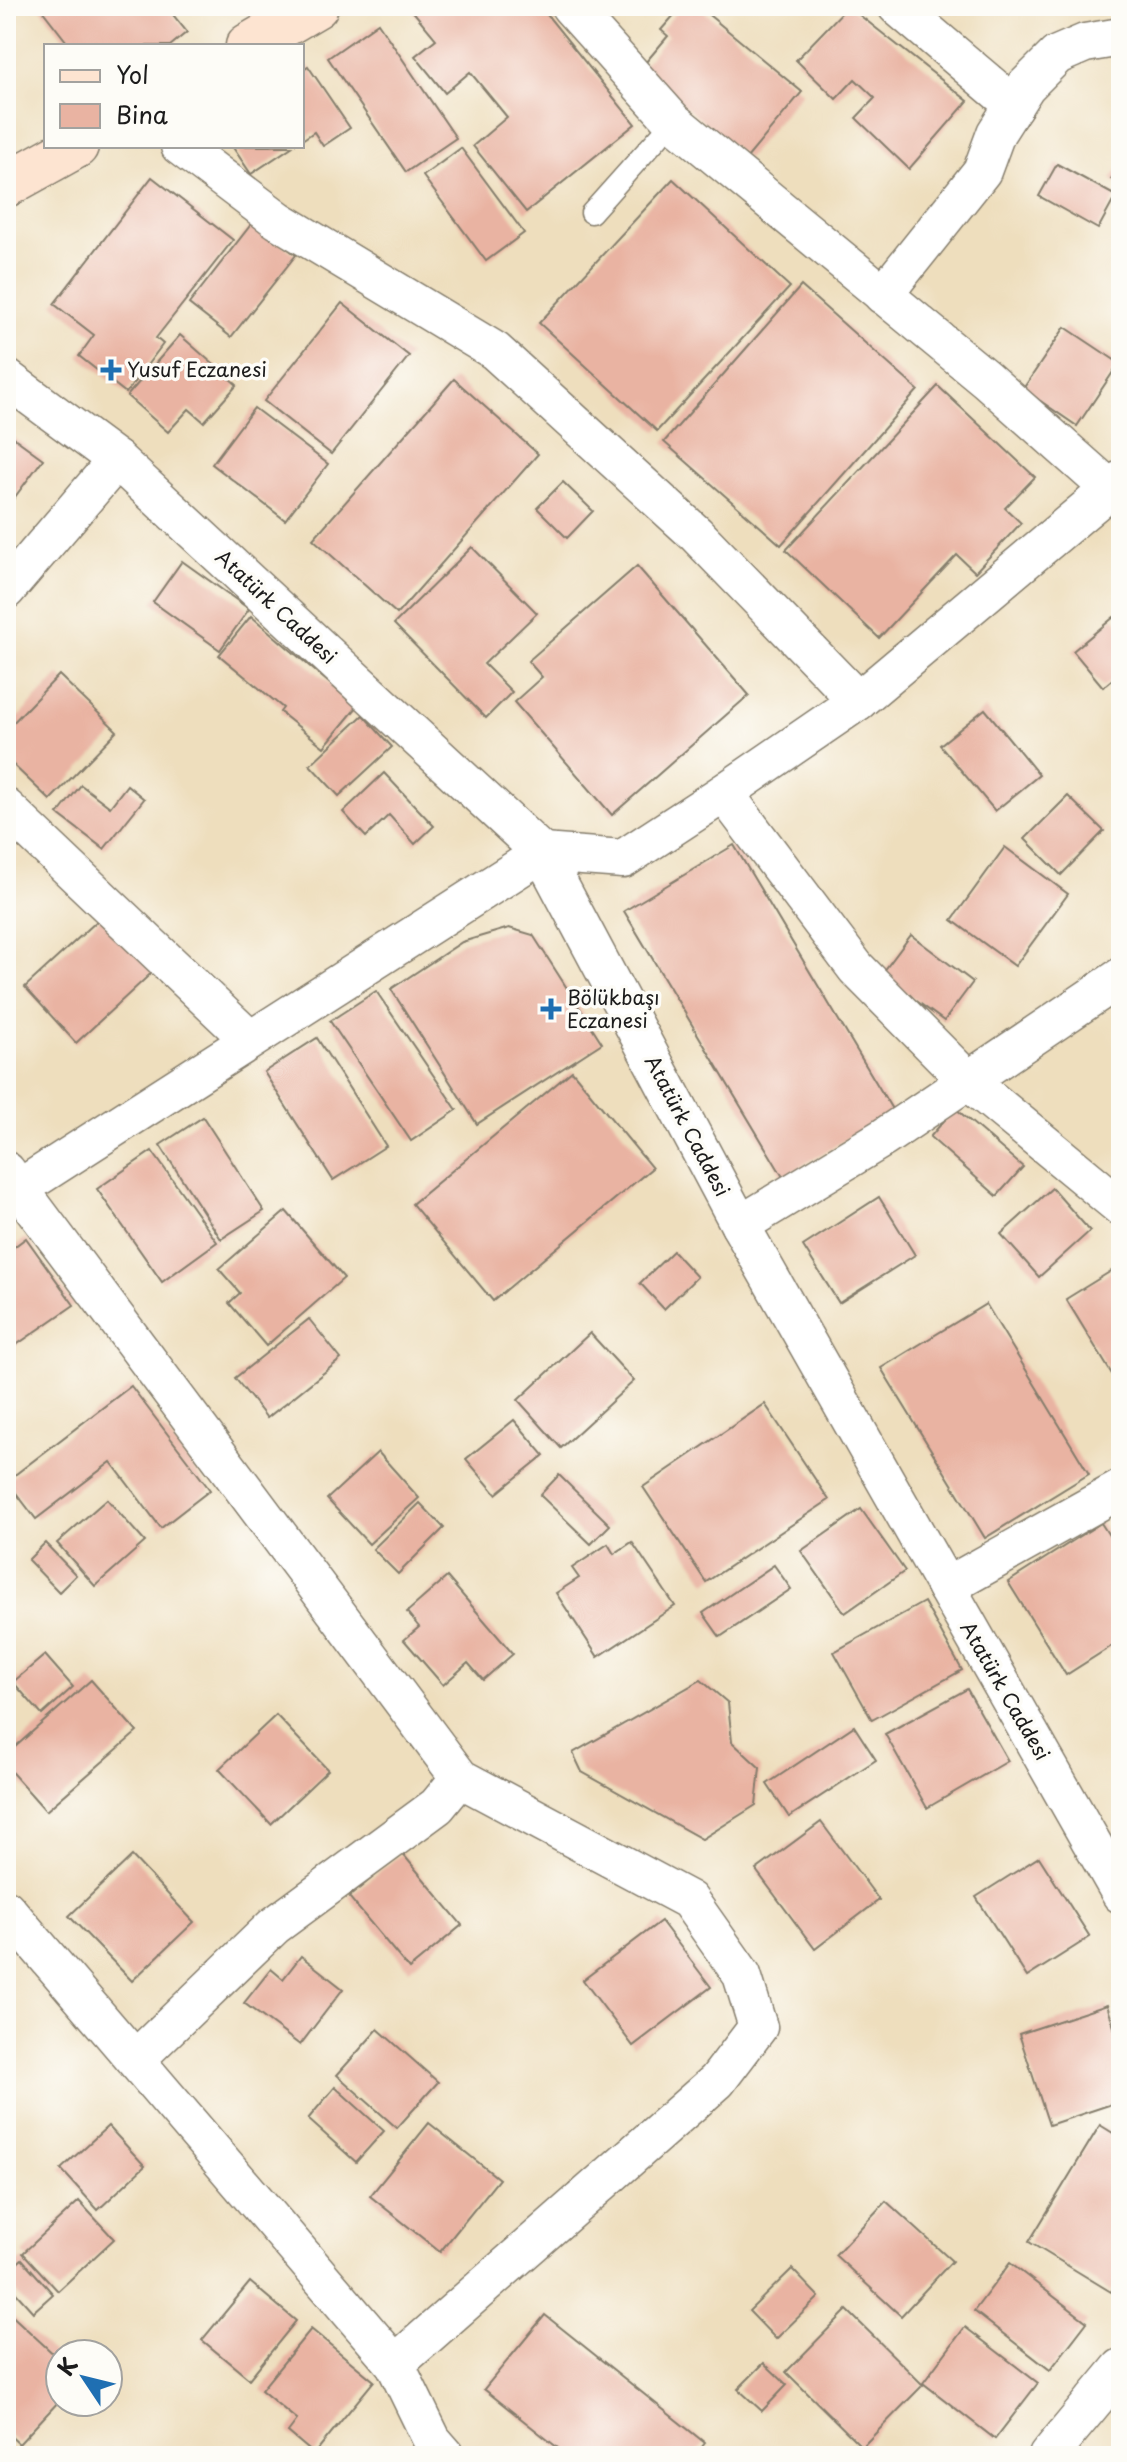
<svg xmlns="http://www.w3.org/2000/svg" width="1127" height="2462" font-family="'Playpen Sans',sans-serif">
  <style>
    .building { fill: #e9b3a2 }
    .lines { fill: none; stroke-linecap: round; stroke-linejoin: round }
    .service-casing { stroke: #857d6c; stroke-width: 23 }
    .minor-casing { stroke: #857d6c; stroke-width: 41 }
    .secondary-casing { stroke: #857d6c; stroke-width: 47 }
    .service { stroke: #fff; stroke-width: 20 }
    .minor { stroke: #fff; stroke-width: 38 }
    .secondary { stroke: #fde4d1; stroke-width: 44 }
    .poi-dot { fill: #1f6fb2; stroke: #fdfcf7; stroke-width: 3 }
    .labels { text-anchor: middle; stroke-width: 7; stroke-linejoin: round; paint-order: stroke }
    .poi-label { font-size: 20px; fill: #1c1c1c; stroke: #fdfcf7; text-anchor: start }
    .street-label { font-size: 20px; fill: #1c1c1c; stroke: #fdfcf7 }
  </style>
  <rect width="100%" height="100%" fill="#fdfcf7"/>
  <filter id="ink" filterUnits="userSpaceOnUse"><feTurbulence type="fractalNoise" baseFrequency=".0125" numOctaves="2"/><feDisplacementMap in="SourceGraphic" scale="16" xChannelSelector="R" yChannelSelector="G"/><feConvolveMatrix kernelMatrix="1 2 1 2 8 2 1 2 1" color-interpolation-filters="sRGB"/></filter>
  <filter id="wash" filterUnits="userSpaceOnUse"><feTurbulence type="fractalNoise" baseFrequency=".006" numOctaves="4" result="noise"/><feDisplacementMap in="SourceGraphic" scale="32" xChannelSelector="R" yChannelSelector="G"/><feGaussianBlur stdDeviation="1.8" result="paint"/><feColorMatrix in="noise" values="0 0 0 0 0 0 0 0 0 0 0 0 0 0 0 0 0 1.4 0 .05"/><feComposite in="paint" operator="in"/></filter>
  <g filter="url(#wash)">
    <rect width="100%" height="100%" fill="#eedebd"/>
    <g id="blocks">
      <g class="building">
        <path d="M39,6H166L187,32L170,46H70Z"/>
        <path d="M414,6H540L635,124L526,212L473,146L507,117L470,72L445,93L415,56L436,39L411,9Z"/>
        <path d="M682,6H698L802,92L747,158L640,69L668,36L661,30Z"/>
        <path d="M848,6L968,101L909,169L856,118L875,98L855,79L836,99L796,60Z"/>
        <path d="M378,23L456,138L406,172L328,58Z"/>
        <path d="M308,66L350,128L323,146L314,132L302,140V70Z"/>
        <path d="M232,146H293L251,174Z"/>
        <path d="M461,148L524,233L486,261L423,176Z"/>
        <path d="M1057,164L1116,196L1098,229L1039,196Z"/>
        <path d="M1121,165V186L1111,179Z"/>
        <path d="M152,177L233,240L156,338L163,344L126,393L79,356L94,335L54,304Z"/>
        <path d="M673,179L790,287L657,431L539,323Z"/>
        <path d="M253,222L296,255L231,337L189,304Z"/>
        <path d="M801,286L918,390L781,545L664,442Z"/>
        <path d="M342,303L409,356L331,454L264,401Z"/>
        <path d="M1065,327L1119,363L1077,426L1023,389Z"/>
        <path d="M180,335L237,385L204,422L189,409L168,432L127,396Z"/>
        <path d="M454,379L538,454L397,614L313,539Z"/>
        <path d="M938,386L1035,477L1005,508L1021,523L975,572L957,555L879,638L786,550Z"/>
        <path d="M254,408L328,464L285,520L212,464Z"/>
        <path d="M6,432L43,459L6,509Z"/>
        <path d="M563,482L593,511L567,538L537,508Z"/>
        <path d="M472,547L537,613L484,664L512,692L486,718L394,624Z"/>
        <path d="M182,561L249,609L220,650L153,602Z"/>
        <path d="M637,566L749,695L612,815L514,702L542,677L528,661Z"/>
        <path d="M251,616L357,707L324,747L280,712L283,708L219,655Z"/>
        <path d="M1114,617L1121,626V672L1103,687L1073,651Z"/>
        <path d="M59,675L117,731L50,800L6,758V730Z"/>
        <path d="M985,709L1039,775L995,811L940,745Z"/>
        <path d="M363,715L392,747L339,796L310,765Z"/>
        <path d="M384,773L434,826L415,844L389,815L366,837L343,812Z"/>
        <path d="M81,785L110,807L127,785L144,799L104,849L58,814Z"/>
        <path d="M1068,796L1104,831L1061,875L1025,839Z"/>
        <path d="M734,845L893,1111L783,1177L624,911Z"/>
        <path d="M1005,847L1068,894L1015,966L952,920Z"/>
        <path d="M108,911L159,966L76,1043L25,987Z"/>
        <path d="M509,928L533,935L602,1043L477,1124L391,989L462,942Z"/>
        <path d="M911,935L973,982L944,1021L881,975Z"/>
        <path d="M376,991L457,1110L411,1141L330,1021Z"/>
        <path d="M317,1038L386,1146L333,1180L264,1072Z"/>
        <path d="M572,1071L652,1168L493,1301L412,1204Z"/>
        <path d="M955,1108L1023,1167L997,1196L930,1137Z"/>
        <path d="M203,1117L264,1211L221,1239L160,1145Z"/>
        <path d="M152,1151L217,1242L162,1282L97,1189Z"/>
        <path d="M1052,1188L1090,1231L1039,1277L1001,1234Z"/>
        <path d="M879,1197L915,1255L839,1303L803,1246Z"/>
        <path d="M286,1211L344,1278L266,1346L229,1303L240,1293L219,1269Z"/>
        <path d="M26,1238L74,1305L6,1352V1253Z"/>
        <path d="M673,1251L697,1277L664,1309L640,1283Z"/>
        <path d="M1121,1265V1389L1066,1299Z"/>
        <path d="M986,1304L1089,1474L985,1538L881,1368Z"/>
        <path d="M309,1319L341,1359L267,1418L235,1378Z"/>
        <path d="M590,1333L634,1381L561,1448L518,1400Z"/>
        <path d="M131,1386L210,1490L161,1528L111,1462L36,1519L7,1481Z"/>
        <path d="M765,1404L829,1500L706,1582L643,1487Z"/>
        <path d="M514,1420L544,1455L496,1494L466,1459Z"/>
        <path d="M378,1452L419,1498L369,1544L327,1499Z"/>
        <path d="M559,1475L610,1525L591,1544L540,1495Z"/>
        <path d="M107,1499L145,1542L95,1586L57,1543Z"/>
        <path d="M420,1503L444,1528L398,1574L373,1549Z"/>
        <path d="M861,1509L905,1571L845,1613L801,1551Z"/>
        <path d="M1101,1523L1121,1554V1640L1066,1675L1008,1582Z"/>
        <path d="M632,1542L675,1606L598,1657L556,1593L579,1578L572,1568L608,1544L614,1554Z"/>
        <path d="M45,1543L76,1575L59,1592L28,1560Z"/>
        <path d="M774,1565L791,1589L720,1637L703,1613Z"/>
        <path d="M447,1577L513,1654L483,1680L468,1663L443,1685L404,1640L419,1627L407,1612Z"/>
        <path d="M924,1602L962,1670L872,1720L834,1652Z"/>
        <path d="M45,1655L73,1687L42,1715L13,1682Z"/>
        <path d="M91,1680L137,1732L46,1811L6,1766V1755Z"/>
        <path d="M701,1680L728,1703L732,1742L760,1768L756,1805L702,1839L582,1772L573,1753Z"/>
        <path d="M967,1689L1008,1761L927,1808L885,1734Z"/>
        <path d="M276,1715L328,1770L271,1824L219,1769Z"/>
        <path d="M854,1726L876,1760L789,1817L767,1784Z"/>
        <path d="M821,1822L879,1900L815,1949L756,1870Z"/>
        <path d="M402,1853L462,1925L409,1969L349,1897Z"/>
        <path d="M132,1856L194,1922L132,1981L69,1916Z"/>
        <path d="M1039,1857L1090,1937L1027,1977L976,1897Z"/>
        <path d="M661,1921L711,1987L633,2046L583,1980Z"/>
        <path d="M301,1956L343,1989L300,2045L244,2003L271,1969L283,1979Z"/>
        <path d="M1107,2005L1121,2049V2101L1049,2125L1019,2034Z"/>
        <path d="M378,2029L438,2082L397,2128L337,2075Z"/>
        <path d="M335,2087L384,2131L356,2162L308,2119Z"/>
        <path d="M429,2123L499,2179L440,2252L370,2196Z"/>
        <path d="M1100,2125L1121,2138V2276L1111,2292L1029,2242Z"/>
        <path d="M108,2126L145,2166L98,2210L61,2169Z"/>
        <path d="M79,2201L114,2239L58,2291L23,2253Z"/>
        <path d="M886,2201L952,2261L901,2316L835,2255Z"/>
        <path d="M22,2259L53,2294L33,2312L6,2282V2273Z"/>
        <path d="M1010,2263L1087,2322L1050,2370L974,2311Z"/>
        <path d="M792,2269L819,2297L776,2339L749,2311Z"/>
        <path d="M250,2282L296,2321L249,2379L202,2340Z"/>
        <path d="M6,2310L60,2360V2400L19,2444L6,2432Z"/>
        <path d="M847,2310L923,2385L862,2447L786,2372Z"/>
        <path d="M545,2315L705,2443L695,2456H568L484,2389Z"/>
        <path d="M965,2327L1038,2383L995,2439L923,2383Z"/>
        <path d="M311,2329L374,2381L314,2454L288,2432L297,2420L261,2390Z"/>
        <path d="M764,2363L787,2385L762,2411L738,2389Z"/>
      </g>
    </g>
  </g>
  <g filter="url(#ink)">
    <use href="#blocks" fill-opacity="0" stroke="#857d6c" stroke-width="2"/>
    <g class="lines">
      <g class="service-casing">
        <path id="service" d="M591,213L673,121"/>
      </g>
      <g class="minor-casing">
        <g id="minor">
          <path d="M570,6L673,121L986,379L1109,488"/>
          <path d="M897,6L1014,105"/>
          <path d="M180,146L278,220L495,351L696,534L858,701"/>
          <path d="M883,295L982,171L996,133L1026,86L1057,55L1085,43L1121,37"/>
          <path d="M6,378L117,460L542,853L740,1225L1121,1894"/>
          <path d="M6,590L117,460"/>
          <path d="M724,793L856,968L968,1081L1121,1207"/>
          <path d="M6,808L250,1040"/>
          <path d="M6,1171L460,1778L689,1900L742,1975L758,2027L717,2081L395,2364"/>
          <path d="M6,1197L542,853L623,859L724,793L858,701L1121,480"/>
          <path d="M740,1225L883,1138L1121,977"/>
          <path d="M946,1587L1121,1489"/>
          <path d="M6,1909L395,2364L432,2440L446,2456"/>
          <path d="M136,2059L274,1926L437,1806L460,1778"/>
          <path d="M1048,2456L1121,2368"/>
        </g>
      </g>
      <g class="secondary-casing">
        <g id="secondary">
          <path d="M248,46L316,6"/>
          <path d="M6,185L76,146"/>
        </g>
      </g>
      <use href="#service" class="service"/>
      <use href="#minor" class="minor"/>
      <use href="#secondary" class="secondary"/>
    </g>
  </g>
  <g class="poi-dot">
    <path d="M107 358h8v8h8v8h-8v8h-8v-8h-8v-8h8z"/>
    <path d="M547 997h8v8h8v8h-8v8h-8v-8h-8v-8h8z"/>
  </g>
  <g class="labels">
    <g class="poi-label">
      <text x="127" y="377">Yusuf Eczanesi</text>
      <text x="567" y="1005">Bölükbaşı<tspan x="567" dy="23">Eczanesi</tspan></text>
    </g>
    <g class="street-label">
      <text transform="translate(276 607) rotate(43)" y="7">Atatürk Caddesi</text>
      <text transform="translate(687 1126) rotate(62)" y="7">Atatürk Caddesi</text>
      <text transform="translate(1005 1691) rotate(60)" y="7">Atatürk Caddesi</text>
    </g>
  </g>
  <rect width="1127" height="2462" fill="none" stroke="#fdfcf7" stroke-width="32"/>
  <rect x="44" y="44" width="260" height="104" fill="#fdfcf7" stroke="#a3a29f" stroke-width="2"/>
  <rect x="60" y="70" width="40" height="12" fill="#fde4d1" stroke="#a3a29f" stroke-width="2"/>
  <text x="116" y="84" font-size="24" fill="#1c1c1c">Yol</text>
  <rect x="60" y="104" width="40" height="24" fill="#e9b3a2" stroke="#a3a29f" stroke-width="2"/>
  <text x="116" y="124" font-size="24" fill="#1c1c1c">Bina</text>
  <g transform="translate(84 2378) rotate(305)"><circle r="38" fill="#fdfcf7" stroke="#a3a29f" stroke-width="2"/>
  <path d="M0-6L14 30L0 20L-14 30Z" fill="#1f6fb2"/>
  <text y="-12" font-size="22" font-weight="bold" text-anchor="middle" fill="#1c1c1c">K</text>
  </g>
</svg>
